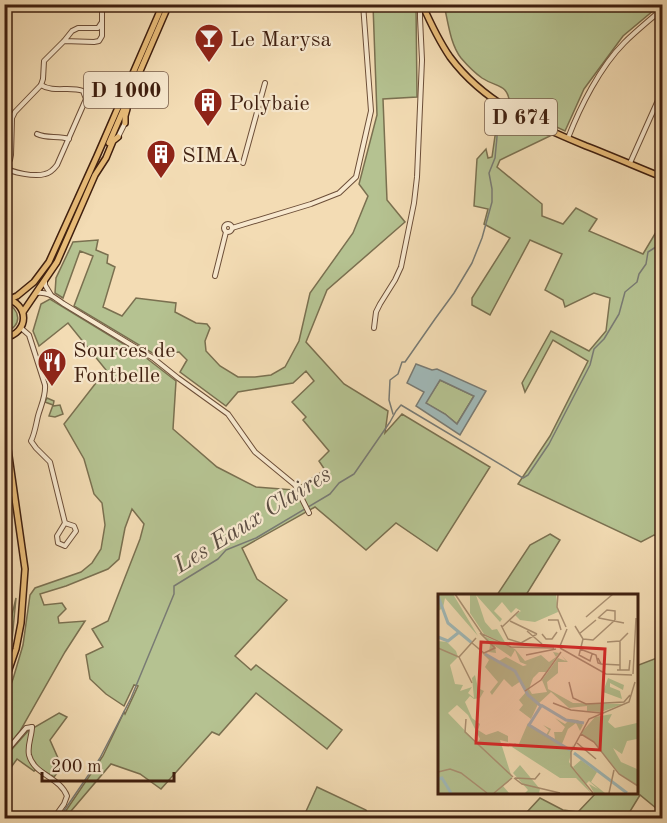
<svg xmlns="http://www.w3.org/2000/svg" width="667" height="823" font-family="'Old Standard TT',serif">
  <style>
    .green { fill: #b5c291; stroke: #7a7050; stroke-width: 1.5 }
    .water { fill: #a0b9b8; stroke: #797b74; stroke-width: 1.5; fill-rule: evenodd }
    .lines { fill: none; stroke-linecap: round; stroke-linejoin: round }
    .stream { stroke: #797b74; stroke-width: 1.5 }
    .street-casing { stroke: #6c4e38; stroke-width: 6 }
    .primary-casing { stroke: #3f1f0f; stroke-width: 8 }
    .street { stroke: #f7e8ce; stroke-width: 4 }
    .primary { stroke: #eabe7a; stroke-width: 5 }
    .labels { text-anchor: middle; stroke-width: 4.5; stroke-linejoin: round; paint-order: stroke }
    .shield { fill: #f7e8ce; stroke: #765b48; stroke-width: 1.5 }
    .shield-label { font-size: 21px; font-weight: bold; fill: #3f1f0f }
    .poi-label { font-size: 22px; fill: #3f1f0f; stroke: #f7e8ce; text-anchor: start }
    .water-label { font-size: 24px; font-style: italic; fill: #5c4d42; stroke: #f7e8ce }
    .inset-river { fill: none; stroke: #a0b9b8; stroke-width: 3 }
    .inset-road { fill: none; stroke: #ab9072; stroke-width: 1.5 }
    .view { fill: #d62828; fill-opacity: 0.15; stroke: #d62828; stroke-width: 3 }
    .inset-edge { fill: none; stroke: #3f1f0f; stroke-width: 3 }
  </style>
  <rect width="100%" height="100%" fill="#f3dcb4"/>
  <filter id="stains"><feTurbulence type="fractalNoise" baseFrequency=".00333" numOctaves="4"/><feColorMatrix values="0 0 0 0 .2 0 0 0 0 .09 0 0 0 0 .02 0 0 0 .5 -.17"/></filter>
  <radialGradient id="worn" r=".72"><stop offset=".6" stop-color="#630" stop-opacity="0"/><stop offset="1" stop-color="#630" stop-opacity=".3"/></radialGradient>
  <g class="green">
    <path d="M373,5H416L417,97L383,99L387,200L405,222L327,290L306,342L344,384L388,411L385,433L402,414L490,467L437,551L396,523L366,550L315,507L242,548L257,579L287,600L235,656L251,670L256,665L342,730L327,749L256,693L219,735L212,732L161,789L140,774L111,764L66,817L63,815L103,756L124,712L125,714L138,686L134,685L124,706L106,694L90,679L86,655L103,647L92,629L108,621L140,539L144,524L132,509L125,528L119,559L108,569L66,586L40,594L44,605L62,603L66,609L58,617L59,623L85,621L65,652L20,731L5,750V700L13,679L23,645L30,595L35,588L81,572L92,563L101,549L105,525L102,503L94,494L84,459L64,424L106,370L68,323L39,346L33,331L41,304L50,299L145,357L176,381L173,429L217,467L256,487L294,490L325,470L319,461L329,451L303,420L306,417L292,402L314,381L306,371L293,383L238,392L226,406L180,372L187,360L179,352L154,354L74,306L93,256L80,251L63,298L55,293L56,278L73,242L98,240L96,250L108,255L107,263L115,267L103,307L122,316L136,298L176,303L175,312L196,323L207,324L210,328L205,341L206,351L220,366L238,377H255L271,375L285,367L299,341L310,293L353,233L368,196L359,184L377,115Z"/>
    <path d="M444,5V4L660,5L623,36L584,89L565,131L510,105C508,83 497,88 482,78C475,73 467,65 461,58C450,44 448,21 444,5Z"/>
    <path d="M509,117L550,136L500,160L497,167L542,204V216L563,224L576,208L597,219L589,231L643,254L662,222V537L654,535L641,542L518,484L550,436L588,361L553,340L525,392L522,383L551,331L589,351L606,331L610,298L594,293L565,307L563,300L545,290L562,254L530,240L490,315L472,305V298L510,238L484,224L488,209L474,206L477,159L486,149L488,158L492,157L495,136Z"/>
    <path d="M5,303C22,309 22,327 5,332Z"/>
    <path d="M440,380L474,396L457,424L445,414L425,403Z"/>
    <path d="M47,398L54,401L53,406L60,405L63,414L55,417L49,416L53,405L45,402Z"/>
    <path d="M550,534L560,540L526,595H497L530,545Z"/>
    <path d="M16,598L12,640L5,660V644Z"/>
    <path d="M662,656V813L640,795L626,818H534L527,812L540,798L563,810L578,812L597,792H636V666Z"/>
    <path d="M59,713L67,717L50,740L62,767L54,777L39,768L34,771L17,759L5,776V757L28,731Z"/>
    <path d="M317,787L366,810L370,818H303Z"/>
  </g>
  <path class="water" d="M416,364L432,370L437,369L486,391L460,435L416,406L424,392L407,383ZM440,380L474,396L457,424L445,414L426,403Z"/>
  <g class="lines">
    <g class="stream">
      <path d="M393,414L389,400L390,380L398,374L402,362H405L435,319L454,293L472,263L482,238L492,202V189L489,173L495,158L497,137L496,109"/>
      <path d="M59,818L100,758L131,698L174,594V586L218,559L226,550L256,538L330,494L339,483L354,474L390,422L396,411L401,405L523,478L528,475L549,444L590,365L594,349L604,339L619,314L625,292L637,282L639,274L646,264L648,252L659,245L662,234"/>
    </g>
    <g class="street-casing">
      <g id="street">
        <path d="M102,22V4"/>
        <path d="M37,134C47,139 58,135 69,139"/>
        <path d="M118,137L125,123"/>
        <path d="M568,138C580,107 600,67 624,43C636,31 650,20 662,9"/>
        <path d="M243,163L265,83"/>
        <path d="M630,163L659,98L662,94"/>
        <path d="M4,166L10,160L11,155L12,118L15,112L41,85L43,79L44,61L64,41L72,31L78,28H98L102,22V36L99,41L94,42L64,41"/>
        <path d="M4,167C12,173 35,177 45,174C50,173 54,169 57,165L86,99L83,91C70,86 53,93 41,85"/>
        <circle cx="228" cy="228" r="4"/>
        <path d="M232,228L311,204L339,193L356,177L371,111L363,4"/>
        <path d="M215,276L226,232"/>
        <path d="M45,281V285L51,295"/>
        <path d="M36,293C48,291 55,298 64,304L153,358L178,378L228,414L255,452L295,485L309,513"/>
        <path d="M21,328L29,335L45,385C46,396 41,405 38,416C36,424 35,433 31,441L36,448L50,462L65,523"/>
        <path d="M374,328L376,312L380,304L395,280L401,267L414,203L417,177L422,60L420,18V9L422,6"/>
        <path d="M65,523L74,526L76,531L65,546L58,543L57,536Z"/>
        <path d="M32,727C32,736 27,745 29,755C34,775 60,777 67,796L64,804L54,818"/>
        <path d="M4,754L26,728L32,727"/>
      </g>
    </g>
    <g class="primary-casing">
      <g id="primary">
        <path d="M422,4C430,22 439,41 450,57C484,103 535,125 586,146C612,156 637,167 662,177"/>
        <path d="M125,123V116L127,109"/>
        <path d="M109,143L169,4"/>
        <path d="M4,298C30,303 30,333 4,338"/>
        <path d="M10,299L17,296L34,282L49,262L97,156L163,4"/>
        <path d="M23,312L57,262L95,175L106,158L113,141L118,137"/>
        <path d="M4,405L8,449L25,569L21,623L16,649L4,684"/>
        <path d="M4,457L9,485"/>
      </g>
    </g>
    <use href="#street" class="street"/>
    <use href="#primary" class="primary"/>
  </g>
  <defs>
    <g id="bar-pin" transform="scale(1.5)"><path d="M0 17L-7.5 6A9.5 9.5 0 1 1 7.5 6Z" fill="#8f2418" stroke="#f7e8ce"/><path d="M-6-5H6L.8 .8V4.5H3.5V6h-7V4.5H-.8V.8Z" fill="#fff"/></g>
    <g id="building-pin" transform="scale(1.5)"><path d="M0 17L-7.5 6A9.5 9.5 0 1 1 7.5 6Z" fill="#8f2418" stroke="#f7e8ce"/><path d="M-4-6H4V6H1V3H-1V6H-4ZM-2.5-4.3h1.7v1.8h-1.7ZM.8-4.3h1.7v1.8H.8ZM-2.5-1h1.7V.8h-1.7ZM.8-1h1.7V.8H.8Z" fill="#fff"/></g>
    <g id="restaurant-pin" transform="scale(1.5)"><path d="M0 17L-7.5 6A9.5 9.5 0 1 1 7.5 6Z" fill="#8f2418" stroke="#f7e8ce"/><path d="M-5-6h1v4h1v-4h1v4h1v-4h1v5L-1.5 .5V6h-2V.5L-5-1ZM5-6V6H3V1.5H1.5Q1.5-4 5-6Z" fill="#fff"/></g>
  </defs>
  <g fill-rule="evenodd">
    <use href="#bar-pin" x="209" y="38"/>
    <use href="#building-pin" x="208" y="102"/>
    <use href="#building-pin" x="161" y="154"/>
    <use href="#restaurant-pin" x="52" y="362"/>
  </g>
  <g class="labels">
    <g class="shield">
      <rect x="84" y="72" width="84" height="36" rx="4.5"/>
      <rect x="485" y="99" width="72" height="36" rx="4.5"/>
    </g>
    <g class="shield-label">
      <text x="126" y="97">D 1000</text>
      <text x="521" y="124">D 674</text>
    </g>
    <g class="poi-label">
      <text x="230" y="46">Le Marysa</text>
      <text x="229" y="110">Polybaie</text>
      <text x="182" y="162">SIMA</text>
      <text x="73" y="357">Sources de<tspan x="73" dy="25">Fontbelle</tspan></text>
    </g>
    <g class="water-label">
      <text transform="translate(252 519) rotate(-32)" y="8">Les Eaux Claires</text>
    </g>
  </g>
  <g transform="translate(438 594)">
    <rect width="200" height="200" fill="#f3dcb4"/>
    <path d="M0,0H15L40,42L7,4L5,14L0,17ZM32,0H118L120,18L97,28L82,26L77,21L83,17L78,14L73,19L64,8L56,17L64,25L62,28L38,1L47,28L54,36L59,35L68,50L46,40L32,19ZM46,42L77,55L87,67L103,61L111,68L118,63L115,58L121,59L108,78H101L95,84L91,95L94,100L109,98L104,86L120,64L128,67L123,61L130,68H120V79L109,88L110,95L135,109L185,110L163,118L149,117V112L131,114L113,98L100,110L93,125L81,116L85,111L81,106L88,98L83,87L74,93L66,85L54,101L52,98L60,88L47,73L51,66L43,58L59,68L68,63L85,72L89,71L82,68L77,56L73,63L57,52L58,59L51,58L52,51ZM0,47L9,48L18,57L20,63L12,71L17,90L25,91L22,97L34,93L30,99L36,104L34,84L37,81L40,94L46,97L42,104L36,105L32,102L27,108L34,124L42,130L40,136L48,141L60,137L70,142V148L62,146L74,184L65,192L71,199H0ZM19,111L30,121L42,145L39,149L10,119ZM170,84L186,91L185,96L172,89V93L182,97L184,105L165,98ZM174,120L170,128L177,134L199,129V145L189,147L184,160L175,154L183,168L199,175V191L182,180L157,149L143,139L157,123ZM117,124L127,130L132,125L140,126L145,131L142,137L138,129L130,135L124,150L132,155L135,151L131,168L153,199L138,184H122L74,153L77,149L80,152L90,129L108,141L111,136L105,131L113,135L110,141L117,145L116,138H124L127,133ZM143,166L159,178L153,188L167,199H156L151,190L160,195L151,187L148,190L135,173ZM82,171L102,195L101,199H87L90,196L75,179Z" fill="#b5c291" fill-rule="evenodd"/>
    <path class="inset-river" d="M0,2L10,29L34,49M0,43L10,47L20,39M47,60L77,77L90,101L103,112L91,131L132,156M103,111L128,126L146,129M136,159L189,199M0,185L4,184L13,199"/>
    <path class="inset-road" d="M17,0L44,40L73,53L116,54M120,0L119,13L128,33M148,23L175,0M160,24L169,16L177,17V26M161,24L186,29M110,26H120L123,36M72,27L99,40M63,31L70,45L83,49L99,40M137,32L145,45L155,46L177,26M64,33L81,17M89,37L104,50M104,40L108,45H114L119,38M141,40L158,26M145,45L141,61L152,67L154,60M182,47V76M169,48L182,47L190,39M34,49L46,59L57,54L42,39M122,52L129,35M0,54L21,63L34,89M122,54L168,80L194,81M142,55L158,61L160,69L163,70L160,64M88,61L118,55M21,63L38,44M163,70L182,71M179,76H191L192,66M195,80L198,24M131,88L135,104L148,110L186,108L192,101M87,97L103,86L123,58M115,109L133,116L163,119M28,125L27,138L75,183M143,140L156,148L181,180L200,192M139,149L158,165M0,178L12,175L23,179L49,199M76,184L84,190L122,199M77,184L97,185L102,179M56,199L74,184M155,199L133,172V158L151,125L191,108L197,88M171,199L176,176"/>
    <path class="view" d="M43,48L167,55L162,156L38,149Z"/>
    <rect width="200" height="200" class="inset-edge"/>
  </g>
  <rect width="667" height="823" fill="none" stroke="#f3dcb4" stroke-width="24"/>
  <rect x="6" y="6" width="655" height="811" fill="none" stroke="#3f1f0f" stroke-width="3"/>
  <rect x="12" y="12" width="643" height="799" fill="none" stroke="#3f1f0f" stroke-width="1.5"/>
  <path d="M42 772v9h132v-9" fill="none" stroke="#3f1f0f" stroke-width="3"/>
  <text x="51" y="772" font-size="18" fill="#3f1f0f" stroke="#f7e8ce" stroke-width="4.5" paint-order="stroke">200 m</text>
  <rect width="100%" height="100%" filter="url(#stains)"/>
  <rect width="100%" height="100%" fill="url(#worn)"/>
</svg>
